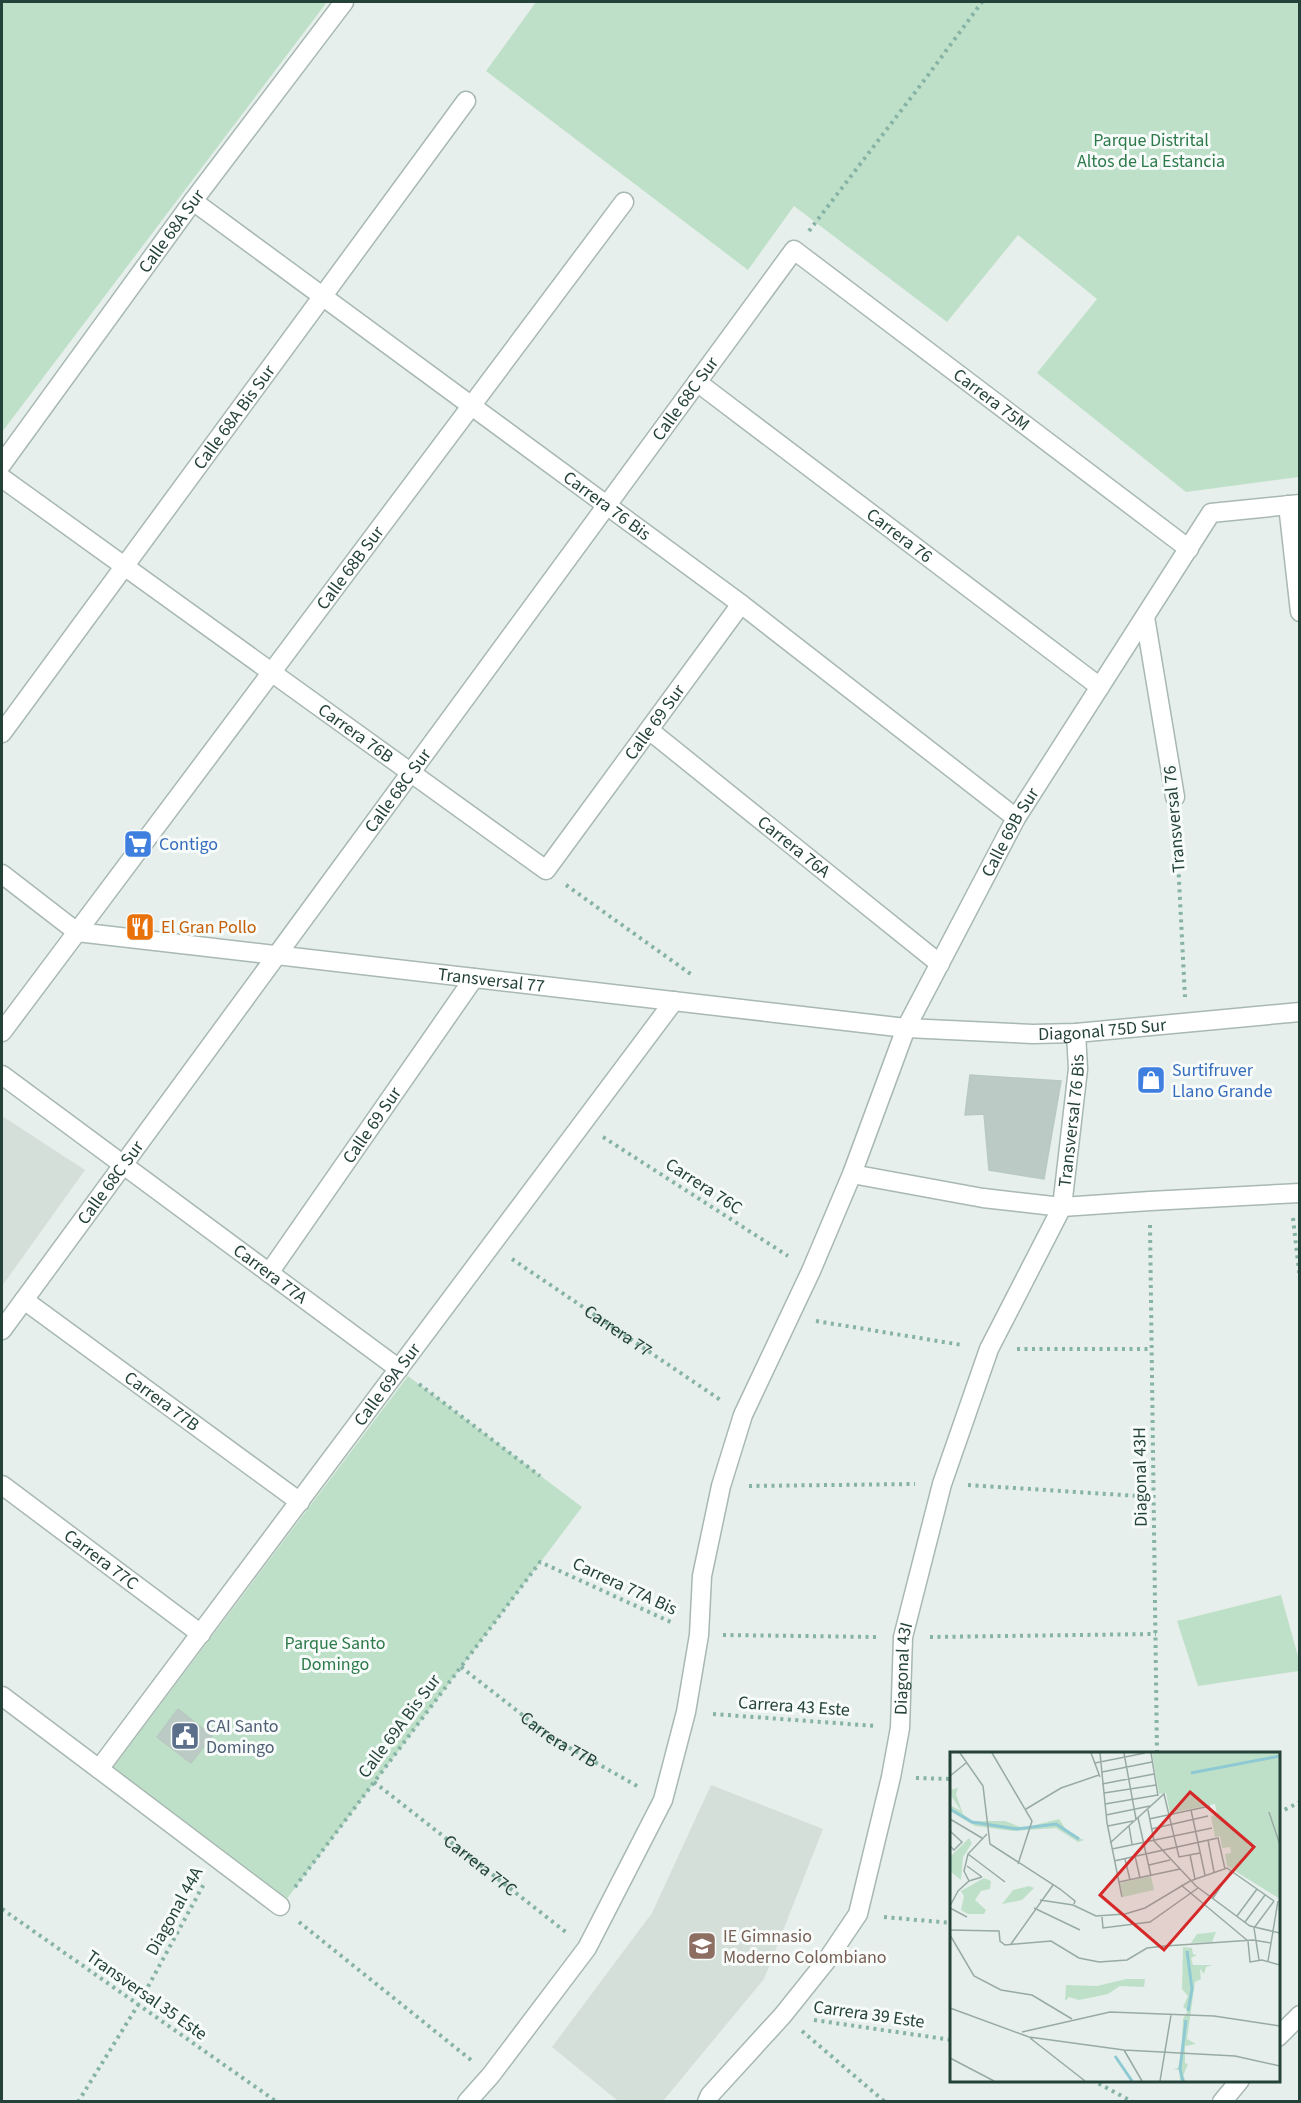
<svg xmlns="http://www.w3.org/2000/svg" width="1301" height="2103" font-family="'Source Sans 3',sans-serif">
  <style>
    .built { fill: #d4dfda }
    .green { fill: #bfe0c8 }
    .building { fill: #bbcac4; stroke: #b8c9c2; stroke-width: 1.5 }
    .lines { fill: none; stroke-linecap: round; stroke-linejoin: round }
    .minor-casing { stroke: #a8b8b2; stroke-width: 21 }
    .tertiary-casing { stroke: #a8b8b2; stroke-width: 21 }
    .path { stroke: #86b3a5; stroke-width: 4; stroke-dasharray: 3 4.5; stroke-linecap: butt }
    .minor { stroke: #fff; stroke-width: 18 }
    .tertiary { stroke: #fff; stroke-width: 18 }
    .labels { text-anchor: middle; stroke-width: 6; stroke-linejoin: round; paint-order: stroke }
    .park-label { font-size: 18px; fill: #2d7a4b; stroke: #f7fbf9 }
    .street-label { font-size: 18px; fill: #24423a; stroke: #f7fbf9 }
    .shop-label { font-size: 18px; fill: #366cbe; stroke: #f7fbf9; text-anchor: start }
    .food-label { font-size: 18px; fill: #c56008; stroke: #f7fbf9; text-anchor: start }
    .service-label { font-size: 18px; fill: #4e5e75; stroke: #f7fbf9; text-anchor: start }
    .education-label { font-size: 18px; fill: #785e54; stroke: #f7fbf9; text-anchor: start }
    .inset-river { fill: none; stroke: #8ec9d4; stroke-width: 3 }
    .inset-road { fill: none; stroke: #98aaa4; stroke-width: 1.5 }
    .view { fill: #d62828; fill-opacity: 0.15; stroke: #d62828; stroke-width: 3 }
    .inset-edge { fill: none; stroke: #24423a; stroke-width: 3 }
  </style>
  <rect width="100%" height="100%" fill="#e6efeb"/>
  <g class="built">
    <path d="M2,1116L85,1170L2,1286Z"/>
    <path d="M711,1785L823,1829L764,1979L663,2101H618L552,2047L652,1913Z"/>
  </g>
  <g class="green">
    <path d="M2,2H327L2,432Z"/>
    <path d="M536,2H1299V477L1186,492L1037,373L1097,299L1018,235L947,322L794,206L748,270L486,71Z"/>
    <path d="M408,1376L582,1507L286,1900L111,1770Z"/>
    <path d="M1281,1595L1299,1660V1671L1198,1686L1177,1621Z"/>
  </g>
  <g class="building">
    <path d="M970,1075L1061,1081L1044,1179L989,1170L984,1114L965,1115Z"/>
    <path d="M178,1709L212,1736L191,1763L157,1737Z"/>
  </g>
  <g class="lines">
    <g class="minor-casing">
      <g id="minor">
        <path id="s4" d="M193,201L741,604L1016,818"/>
        <path id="s5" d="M697,382L1100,687"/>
        <path id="s6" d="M2,464L193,201L344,2"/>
        <path id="s7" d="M2,478L546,870L741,604"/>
        <path d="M1288,505L1300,612"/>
        <path d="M1145,617L1175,797"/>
        <path id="s8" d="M649,730L940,964"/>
        <path id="s9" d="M2,733L466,101"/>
        <path id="s10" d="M2,874L77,932L624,202"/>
        <path id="s11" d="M2,1075L399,1369"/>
        <path d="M852,1174L983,1198L1062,1207L1150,1201L1300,1193"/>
        <path id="s12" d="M269,1273L474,978"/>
        <path id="s13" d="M24,1300L300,1502"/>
        <path id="s14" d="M2,1330L794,250L1189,549"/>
        <path id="s15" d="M2,1485L201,1634"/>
        <path d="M99,1769L280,1906"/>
        <path d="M1278,2037L1300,2015"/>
        <path id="s16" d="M467,2102L491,2075L587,1948L663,1800L686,1712L699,1635L702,1576L721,1486L743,1415L811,1271L852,1174L906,1028L1016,818L1211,513L1300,504"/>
        <path id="s17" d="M707,2102L710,2095L783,2015L827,1960L858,1914L891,1777L900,1728L903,1637L942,1484L989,1349L1062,1207L1078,1069L1076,1033"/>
        <path d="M1222,2102L1240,2080"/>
      </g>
    </g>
    <g class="tertiary-casing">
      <g id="tertiary">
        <path id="s18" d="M2,1032L77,932L906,1028L1033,1034L1076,1033L1300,1012"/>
        <path id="s19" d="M2,1696L99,1769L674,1001"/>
      </g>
    </g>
    <g class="path">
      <path d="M809,231L926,78L982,2"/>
      <path d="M1176,822L1185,997"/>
      <path d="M566,885L692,975"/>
      <path d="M603,1137L788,1256"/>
      <path d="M1293,1218L1300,1280"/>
      <path d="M1150,1225L1157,1754"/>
      <path id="s1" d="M512,1259L722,1401"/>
      <path d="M816,1321L962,1345"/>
      <path d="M1017,1349H1152"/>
      <path d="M419,1384L540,1476"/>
      <path d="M968,1485L1154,1497"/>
      <path d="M749,1486L915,1484"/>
      <path d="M723,1635L878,1637"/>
      <path d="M930,1637L1156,1634"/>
      <path id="s2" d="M461,1667L552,1738L639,1787"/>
      <path d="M713,1714L876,1726"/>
      <path d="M916,1778L952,1779"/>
      <path id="s3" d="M374,1782L567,1933"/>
      <path d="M1278,1813L1300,1802"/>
      <path d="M295,1887L540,1562L673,1623"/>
      <path d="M2,1909L277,2102"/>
      <path d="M884,1917L952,1923"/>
      <path d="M299,1922L471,2060"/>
      <path d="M814,2020L952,2040"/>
      <path d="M802,2031L885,2102"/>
      <path d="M1092,2080L1133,2102"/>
      <path d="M78,2102L138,2005L205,1882"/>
    </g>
    <use href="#minor" class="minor"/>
    <use href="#tertiary" class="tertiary"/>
  </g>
  <defs>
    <g id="supermarket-square" transform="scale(1.5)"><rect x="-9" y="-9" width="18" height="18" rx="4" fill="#3f7fe0" stroke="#f7fbf9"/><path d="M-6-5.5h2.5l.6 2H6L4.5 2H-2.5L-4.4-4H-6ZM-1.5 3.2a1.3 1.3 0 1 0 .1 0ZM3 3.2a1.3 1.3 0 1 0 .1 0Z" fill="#fff"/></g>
    <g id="restaurant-square" transform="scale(1.5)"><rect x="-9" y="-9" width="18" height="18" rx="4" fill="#e8710a" stroke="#f7fbf9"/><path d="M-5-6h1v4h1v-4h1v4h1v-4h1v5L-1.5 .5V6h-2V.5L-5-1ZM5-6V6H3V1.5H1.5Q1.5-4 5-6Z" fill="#fff"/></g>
    <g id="shop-square" transform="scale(1.5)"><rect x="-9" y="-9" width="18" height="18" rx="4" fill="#3f7fe0" stroke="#f7fbf9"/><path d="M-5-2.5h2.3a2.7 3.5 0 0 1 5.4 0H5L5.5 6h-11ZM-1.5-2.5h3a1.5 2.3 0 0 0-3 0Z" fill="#fff"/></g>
    <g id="civic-square" transform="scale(1.5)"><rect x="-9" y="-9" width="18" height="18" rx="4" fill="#5c6f8a" stroke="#f7fbf9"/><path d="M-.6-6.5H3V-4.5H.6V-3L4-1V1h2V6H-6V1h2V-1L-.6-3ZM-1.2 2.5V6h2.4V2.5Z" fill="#fff"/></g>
    <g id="school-square" transform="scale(1.5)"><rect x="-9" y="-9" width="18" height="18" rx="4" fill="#8d6e63" stroke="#f7fbf9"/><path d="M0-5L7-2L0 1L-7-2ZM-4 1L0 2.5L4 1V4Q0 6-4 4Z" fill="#fff"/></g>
  </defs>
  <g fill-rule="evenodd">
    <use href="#supermarket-square" x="138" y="844"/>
    <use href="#restaurant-square" x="140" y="927"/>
    <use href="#shop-square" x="1151" y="1080"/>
    <use href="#civic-square" x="185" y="1736"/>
    <use href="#school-square" x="702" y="1946"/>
  </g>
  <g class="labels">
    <g class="park-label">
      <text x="1151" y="146">Parque Distrital<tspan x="1151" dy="21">Altos de La Estancia</tspan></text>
      <text x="335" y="1649">Parque Santo<tspan x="335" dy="21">Domingo</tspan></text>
    </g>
    <g class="street-label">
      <text dy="6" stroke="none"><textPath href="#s6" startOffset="288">Calle 68A Sur</textPath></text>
      <text dy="6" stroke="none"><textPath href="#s14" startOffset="1155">Calle 68C Sur</textPath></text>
      <text dy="6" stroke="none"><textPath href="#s14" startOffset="1587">Carrera 75M</textPath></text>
      <text dy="6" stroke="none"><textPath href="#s9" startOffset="392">Calle 68A Bis Sur</textPath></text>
      <text dy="6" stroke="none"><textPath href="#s4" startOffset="514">Carrera 76 Bis</textPath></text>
      <text dy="6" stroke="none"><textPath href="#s5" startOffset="254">Carrera 76</textPath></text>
      <text dy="6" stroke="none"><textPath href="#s10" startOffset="550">Calle 68B Sur</textPath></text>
      <text dy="6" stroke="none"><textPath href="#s7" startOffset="854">Calle 69 Sur</textPath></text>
      <text dy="6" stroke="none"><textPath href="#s7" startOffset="436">Carrera 76B</textPath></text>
      <text dy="6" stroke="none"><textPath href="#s14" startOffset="669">Calle 68C Sur</textPath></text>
      <text transform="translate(1174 819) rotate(-95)" y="6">Transversal 76</text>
      <text dy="6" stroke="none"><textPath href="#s16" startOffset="1398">Calle 69B Sur</textPath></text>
      <text dy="6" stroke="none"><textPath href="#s8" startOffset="186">Carrera 76A</textPath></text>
      <text dy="6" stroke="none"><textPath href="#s18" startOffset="542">Transversal 77</textPath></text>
      <text dy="6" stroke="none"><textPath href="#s18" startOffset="1156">Diagonal 75D Sur</textPath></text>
      <text dy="6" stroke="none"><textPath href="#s17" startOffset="1071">Transversal 76 Bis</textPath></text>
      <text dy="6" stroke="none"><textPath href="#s12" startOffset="180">Calle 69 Sur</textPath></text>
      <text dy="6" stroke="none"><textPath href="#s14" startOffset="183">Calle 68C Sur</textPath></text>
      <text transform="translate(704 1186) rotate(33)" y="6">Carrera 76C</text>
      <text dy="6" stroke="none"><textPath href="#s11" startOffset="334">Carrera 77A</textPath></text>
      <text dy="6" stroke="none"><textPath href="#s1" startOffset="128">Carrera 77</textPath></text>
      <text dy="6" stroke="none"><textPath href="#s19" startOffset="602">Calle 69A Sur</textPath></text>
      <text dy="6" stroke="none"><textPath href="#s13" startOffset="171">Carrera 77B</textPath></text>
      <text transform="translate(1140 1477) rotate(-91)" y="6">Diagonal 43H</text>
      <text dy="6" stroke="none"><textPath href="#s15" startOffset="124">Carrera 77C</textPath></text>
      <text transform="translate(625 1586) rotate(25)" y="6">Carrera 77A Bis</text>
      <text dy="6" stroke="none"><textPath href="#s17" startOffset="492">Diagonal 43I</textPath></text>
      <text transform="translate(794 1706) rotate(4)" y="6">Carrera 43 Este</text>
      <text transform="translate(399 1726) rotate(-53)" y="6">Calle 69A Bis Sur</text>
      <text dy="6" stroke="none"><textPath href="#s2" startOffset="122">Carrera 77B</textPath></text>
      <text dy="6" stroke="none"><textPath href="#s3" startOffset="135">Carrera 77C</textPath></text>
      <text transform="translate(174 1911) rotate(-61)" y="6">Diagonal 44A</text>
      <text transform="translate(147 1995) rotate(35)" y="6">Transversal 35 Este</text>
      <text transform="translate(869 2014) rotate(8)" y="6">Carrera 39 Este</text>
    </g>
    <g class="shop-label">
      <text x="159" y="850">Contigo</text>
      <text x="1172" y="1076">Surtifruver<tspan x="1172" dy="21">Llano Grande</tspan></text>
    </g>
    <g class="food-label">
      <text x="161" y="933">El Gran Pollo</text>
    </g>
    <g class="service-label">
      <text x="206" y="1732">CAI Santo<tspan x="206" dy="21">Domingo</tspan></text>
    </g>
    <g class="education-label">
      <text x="723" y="1942">IE Gimnasio<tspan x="723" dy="21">Moderno Colombiano</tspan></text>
    </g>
  </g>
  <g transform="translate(950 1752)">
    <rect width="330" height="330" fill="#e6efeb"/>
    <path d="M202,1H330V147L277,114L275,102L281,101L280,95L272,96L270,84L265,85L261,64L267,62L265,52L220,61L216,41L209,42ZM8,36L6,42L13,62L22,69H55L73,76L109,67L119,82L134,88L128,90L106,76L63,79L25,74L0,59V53L11,59L0,42V38ZM19,86L22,91L13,105L11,128L0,119V105ZM201,124L204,138L173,145L170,131ZM34,126L41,129L40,137L31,139L25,148L36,158L34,162H18L11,158L14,144L11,139ZM79,134L84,136L72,148L52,152L63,138ZM266,180L262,190L241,191L247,182ZM233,195L242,196L243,202L247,203L241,206L243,213H263L256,215L254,222L250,217L251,227L245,230L237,287L246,292L235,294V311L238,312L233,324L236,329L230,328L229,318L223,317L228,316L231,306L233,267L238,258L233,255L238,244L232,237ZM176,227H195L194,235L170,234L158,242L129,248L119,245L115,249L116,233L147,234Z" fill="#bfe0c8"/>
    <path class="inset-river" d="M241,21L330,4M0,57L22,70L67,77L106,72L129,87M237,199L242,237L238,259M165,304L182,329M233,329L230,317L236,268"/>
    <path class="inset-road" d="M10,1L33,34L40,92L110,137L125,149L124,152M42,1L82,69L68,112M141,1L150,25M150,1L157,71L172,145M174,1L186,67M201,1L208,44M145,11L195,1M152,20L202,10M0,24L16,11M152,32L204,22M154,41L206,33M155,52L208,43M76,57L111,36L149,23M198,58L204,89M241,58L255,123M319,60L330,93M156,63L200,54M188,66L201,124M0,67L32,86M199,67L260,54M158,74L183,69M179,74L182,92M201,77L258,64M0,79L12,90L4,98L0,94M258,88L264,120M204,89L246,134L300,174L330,181M160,91L214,42L229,105L250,101M162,97L262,76M18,102L55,130M240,103L245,127M185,104L190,126M175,107L180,128M164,109L268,86L275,117M199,113L220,108M17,114L32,125M19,129L14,119L18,102L37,82M169,130L230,117M231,133L298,189M263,146L281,119M90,148L123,153L146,164L175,162L195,156L240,129L277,116L324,149M0,154L8,139L19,129L32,125M0,156L17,165M84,156L130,178M287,164L307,137M152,165L153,176L200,170L248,136M295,170L315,143M304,176L324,149M304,176L309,208M0,178L49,179L50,189L55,193L101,189L129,206L149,210L177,208L197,196L215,194L303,188L321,191M0,183L24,224L51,238L82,243L122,267M298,189L300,210L312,208L330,213M61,192L103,133M318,209L328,149M0,256L79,285L174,298L285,304L330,314M72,280L160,260L264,264L330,274M80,286L135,329M174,298L192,329M0,306L44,329M210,329L221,263"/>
    <path class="view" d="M240,40L304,95L214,198L150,143Z"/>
    <rect width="330" height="330" class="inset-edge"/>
  </g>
  <rect width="1301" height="2103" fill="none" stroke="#24423a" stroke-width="6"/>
</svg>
